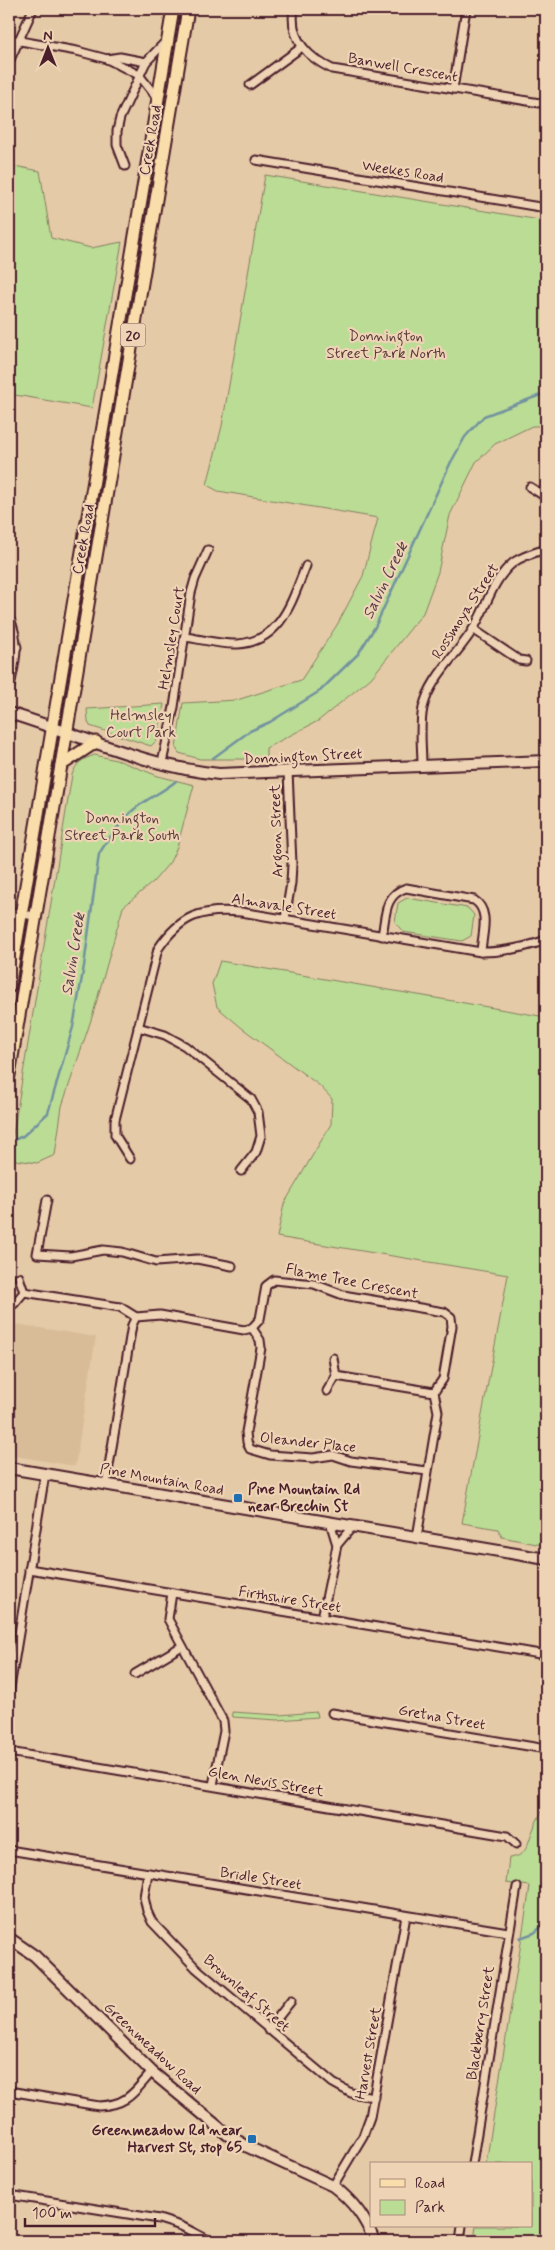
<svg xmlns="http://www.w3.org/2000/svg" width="555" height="2250" font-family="Mynerve,sans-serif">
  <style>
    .built { fill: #d8bc98 }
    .green { fill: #bbdc95; stroke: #827e60 }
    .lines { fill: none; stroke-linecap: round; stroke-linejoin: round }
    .stream { stroke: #73929f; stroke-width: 2.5 }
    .street-casing { stroke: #4a1f2b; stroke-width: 11 }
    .secondary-casing { stroke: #4a1f2b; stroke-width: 14 }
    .primary-casing { stroke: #4a1f2b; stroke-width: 15 }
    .street { stroke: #eed3b5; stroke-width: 7 }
    .secondary { stroke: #eed3b5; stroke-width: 10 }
    .primary { stroke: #f9deab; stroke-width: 11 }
    .poi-dot { fill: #1f6fb2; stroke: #eed3b5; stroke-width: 2 }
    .labels { text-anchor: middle; stroke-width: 4.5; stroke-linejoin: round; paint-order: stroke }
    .shield { fill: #eed3b5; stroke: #7b5554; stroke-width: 1 }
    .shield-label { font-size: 14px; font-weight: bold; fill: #4a1f2b }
    .street-label { font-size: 15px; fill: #4a1f2b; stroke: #eed3b5 }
    .park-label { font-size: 15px; fill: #5b3b3b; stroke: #eed3b5 }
    .poi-label { font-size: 15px; font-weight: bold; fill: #4a1f2b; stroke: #eed3b5; text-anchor: start }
    .water-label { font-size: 16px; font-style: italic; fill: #543c48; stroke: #eed3b5 }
  </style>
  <rect width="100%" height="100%" fill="#e5caa7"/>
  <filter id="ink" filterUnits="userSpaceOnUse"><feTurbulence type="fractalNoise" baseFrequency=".02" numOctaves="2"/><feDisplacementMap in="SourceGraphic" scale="10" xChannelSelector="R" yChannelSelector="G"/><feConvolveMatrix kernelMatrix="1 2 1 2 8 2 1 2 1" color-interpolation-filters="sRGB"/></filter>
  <g filter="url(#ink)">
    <path class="built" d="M9,1323L96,1337L75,1466L9,1455Z"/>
    <g class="green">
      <path d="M9,165L40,171L51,238L91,248L122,242L92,408L9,394Z"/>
      <path d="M265,175L546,221V426H532L495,444L476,462L450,515L438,572L423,613L371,678L318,721L266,748V759H200L179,753L176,748L183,703L237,700L301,680L337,625L363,576L378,518L218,491L207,485L222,426Z"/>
      <path d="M164,704L157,740L151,746L90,726L88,722L87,709Z"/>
      <path d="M95,755L120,761L158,776L194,785L177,847L170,862L153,882L123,907L93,1014L62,1106L55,1155L37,1163L9,1159L72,775C76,763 82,759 95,755Z"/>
      <path d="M407,898L468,908L474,915L471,936L462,941L403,932L395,922L398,903Z"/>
      <path d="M220,961L546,1017V1546L502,1537L498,1529L462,1523L508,1275L277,1237L284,1204L331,1124L332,1099L320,1086L242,1028L217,1007L212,984Z"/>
      <path d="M232,1712L279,1715L317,1712L318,1717L277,1720L233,1717Z"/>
      <path d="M546,1804V2241H474L476,2226H531V2164H486L530,1886L506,1883L509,1858C528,1856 527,1844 533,1830C536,1821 542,1812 546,1804Z"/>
    </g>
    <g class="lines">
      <g class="stream">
        <path d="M213,758L250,731L270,722L320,691L358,654L375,627L450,464L465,437L484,416L546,393"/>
        <path d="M9,1142L23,1136L48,1113L73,1027L84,966L99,854C106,842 120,823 130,813C143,800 162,793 176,781"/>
        <path d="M520,1938L534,1933L546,1923"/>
      </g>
      <g class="street-casing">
        <g id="street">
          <path d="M294,9C289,38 307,57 332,69L546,104"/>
          <path d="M9,39L77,51L107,59L139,75L158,99"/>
          <path d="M107,59L120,57L146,62"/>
          <path d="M9,62L33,9"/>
          <path d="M250,85L302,47"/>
          <path d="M453,89L466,9"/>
          <path d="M256,160L546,208"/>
          <path d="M125,166L117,145V131L120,118L146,62L167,40"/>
          <path d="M530,487L546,497"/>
          <path d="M9,617C22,644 14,665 9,692"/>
          <path d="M473,629L519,660L526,661"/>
          <path d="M185,637C201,639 221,645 238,644C282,641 292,600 306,566"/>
          <path d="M9,646L17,647"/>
          <path d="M162,763L174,707L191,593L195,579L208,550"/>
          <path d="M422,766C422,747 419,727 423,708C430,678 456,656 472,631C487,608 491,580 514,562C523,556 536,552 546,549"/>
          <path d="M9,912L35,916"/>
          <path d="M285,919L291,883L292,864L288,771"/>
          <path d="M382,936C386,915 384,895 406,888L474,900C491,911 482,934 481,952"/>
          <path d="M138,1027L165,1035L185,1046L251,1099L258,1112L261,1136L256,1152L241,1171"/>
          <path d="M130,1159L115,1135V1120L158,949C180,916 201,908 241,912L481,952C504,952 524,948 546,940"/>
          <path d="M47,1200L37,1254L71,1256L103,1250L122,1252L156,1262L197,1259L232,1266"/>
          <path d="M24,1292L120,1307L136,1317"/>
          <path d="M14,1304L24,1292L19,1277"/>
          <path d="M252,1328L260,1340L261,1348L246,1432L247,1442L250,1449L270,1455L313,1458L333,1455L351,1461L427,1471"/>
          <path d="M336,1376L434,1392"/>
          <path d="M327,1391L336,1376L333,1358"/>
          <path d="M106,1484L132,1325L136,1317L160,1315L244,1330L252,1328L260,1319L266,1286L274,1280L314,1284L343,1295L444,1312L451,1317L452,1326L443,1379L434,1392L438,1412L417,1537"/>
          <path d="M337,1545L353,1526"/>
          <path d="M29,1569L546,1655"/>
          <path d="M172,1593L168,1619L223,1721L224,1731L213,1785"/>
          <path d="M322,1618L337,1545L330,1522"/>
          <path d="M135,1674L182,1646"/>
          <path d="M9,1694L45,1474"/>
          <path d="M332,1713L546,1749"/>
          <path d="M9,1752L507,1836L516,1844"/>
          <path d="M9,1850L508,1932"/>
          <path d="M148,1873L144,1897L147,1911L152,1922L196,1968L333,2083L351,2093L374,2097"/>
          <path d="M268,2030L291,2001"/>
          <path d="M9,2091L99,2106C128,2105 134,2092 152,2072"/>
          <path d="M472,2164L517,1887"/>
          <path d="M333,2186L363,2136L370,2117L406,1916"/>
          <path d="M9,2195L159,2219L181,2226L210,2241"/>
          <path d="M460,2241L462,2226"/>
        </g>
      </g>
      <g class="secondary-casing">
        <g id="secondary">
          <path d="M9,713C78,734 147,767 219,774L546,761"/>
          <path d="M9,1468L546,1559"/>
          <path d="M9,1938L35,1956L152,2072L228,2135L248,2147L333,2186C353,2201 366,2218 374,2241"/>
        </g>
      </g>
      <g class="primary-casing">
        <g id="primary">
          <path d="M61,765L96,742"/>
          <path d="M9,987L173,9"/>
          <path d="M9,1075L188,9"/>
        </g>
      </g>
      <use href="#street" class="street"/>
      <use href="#secondary" class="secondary"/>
      <use href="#primary" class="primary"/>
    </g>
  </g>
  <g class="poi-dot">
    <rect x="233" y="1493" width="10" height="10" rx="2.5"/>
    <rect x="247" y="2134" width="10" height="10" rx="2.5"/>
  </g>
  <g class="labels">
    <rect class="shield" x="120.5" y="323.5" width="25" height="23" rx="4"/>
    <g class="shield-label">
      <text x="133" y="340">20</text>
    </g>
    <g class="street-label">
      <text transform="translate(403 67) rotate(10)" y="5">Banwell Crescent</text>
      <text transform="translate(150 140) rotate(-80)" y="5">Creek Road</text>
      <text transform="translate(403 171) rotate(9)" y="5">Weekes Road</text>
      <text transform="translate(83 539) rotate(-80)" y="5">Creek Road</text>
      <text transform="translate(465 611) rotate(-57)" y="5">Rossmoya Street</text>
      <text transform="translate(171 638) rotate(-81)" y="5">Helmsley Court</text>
      <text transform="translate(303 756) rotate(-3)" y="5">Donnington Street</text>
      <text transform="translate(276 831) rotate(-92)" y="5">Argoon Street</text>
      <text transform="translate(284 906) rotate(9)" y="5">Almavale Street</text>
      <text transform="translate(352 1281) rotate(11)" y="5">Flame Tree Crescent</text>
      <text transform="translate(308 1442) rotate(6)" y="5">Oleander Place</text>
      <text transform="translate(162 1479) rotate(10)" y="5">Pine Mountain Road</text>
      <text transform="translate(290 1599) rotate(9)" y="5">Firthshire Street</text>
      <text transform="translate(442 1717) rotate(10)" y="5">Gretna Street</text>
      <text transform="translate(266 1781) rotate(10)" y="5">Glen Nevis Street</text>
      <text transform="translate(261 1878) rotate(9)" y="5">Bridle Street</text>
      <text transform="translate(247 1993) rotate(41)" y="5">Brownleaf Street</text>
      <text transform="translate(480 2023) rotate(-81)" y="5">Blackberry Street</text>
      <text transform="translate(153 2048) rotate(43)" y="5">Greenmeadow Road</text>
      <text transform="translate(368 2053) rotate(-80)" y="5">Harvest Street</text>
    </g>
    <g class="park-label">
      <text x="386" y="341">Donnington<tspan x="386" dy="17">Street Park North</tspan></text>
      <text x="141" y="720">Helmsley<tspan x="141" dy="17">Court Park</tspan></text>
      <text x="122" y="823">Donnington<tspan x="122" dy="17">Street Park South</tspan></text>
    </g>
    <g class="poi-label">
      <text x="248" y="1494">Pine Mountain Rd<tspan x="248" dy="17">near Brechin St</tspan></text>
      <text x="242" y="2135" text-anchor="end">Greenmeadow Rd near<tspan x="242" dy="17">Harvest St, stop 65</tspan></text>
    </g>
    <g class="water-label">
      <text transform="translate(384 580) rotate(-64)" y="6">Salvin Creek</text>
      <text transform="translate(72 954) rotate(-81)" y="6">Salvin Creek</text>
    </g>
  </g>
  <rect width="555" height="2250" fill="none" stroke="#eed3b5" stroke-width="30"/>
  <rect x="15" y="15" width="525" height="2220" fill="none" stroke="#4a1f2b" stroke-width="2" filter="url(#ink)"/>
  <rect x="370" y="2162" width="162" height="65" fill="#eed3b5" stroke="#ac8b7e"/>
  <rect x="380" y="2179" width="25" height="8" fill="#f9deab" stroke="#ac8b7e"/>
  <text x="415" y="2188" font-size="15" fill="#4a1f2b">Road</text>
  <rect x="380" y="2200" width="25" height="15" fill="#bbdc95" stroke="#ac8b7e"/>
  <text x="415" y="2212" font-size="15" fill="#4a1f2b">Park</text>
  <g transform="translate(48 48)" stroke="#eed3b5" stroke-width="4" paint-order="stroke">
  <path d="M0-4L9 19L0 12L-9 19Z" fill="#4a1f2b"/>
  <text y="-8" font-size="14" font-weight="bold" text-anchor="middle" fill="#4a1f2b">N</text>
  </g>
  <path d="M25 2218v8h130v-8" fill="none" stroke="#4a1f2b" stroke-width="2.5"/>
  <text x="32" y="2218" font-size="15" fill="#4a1f2b" stroke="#eed3b5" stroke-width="4" paint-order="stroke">100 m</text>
</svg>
